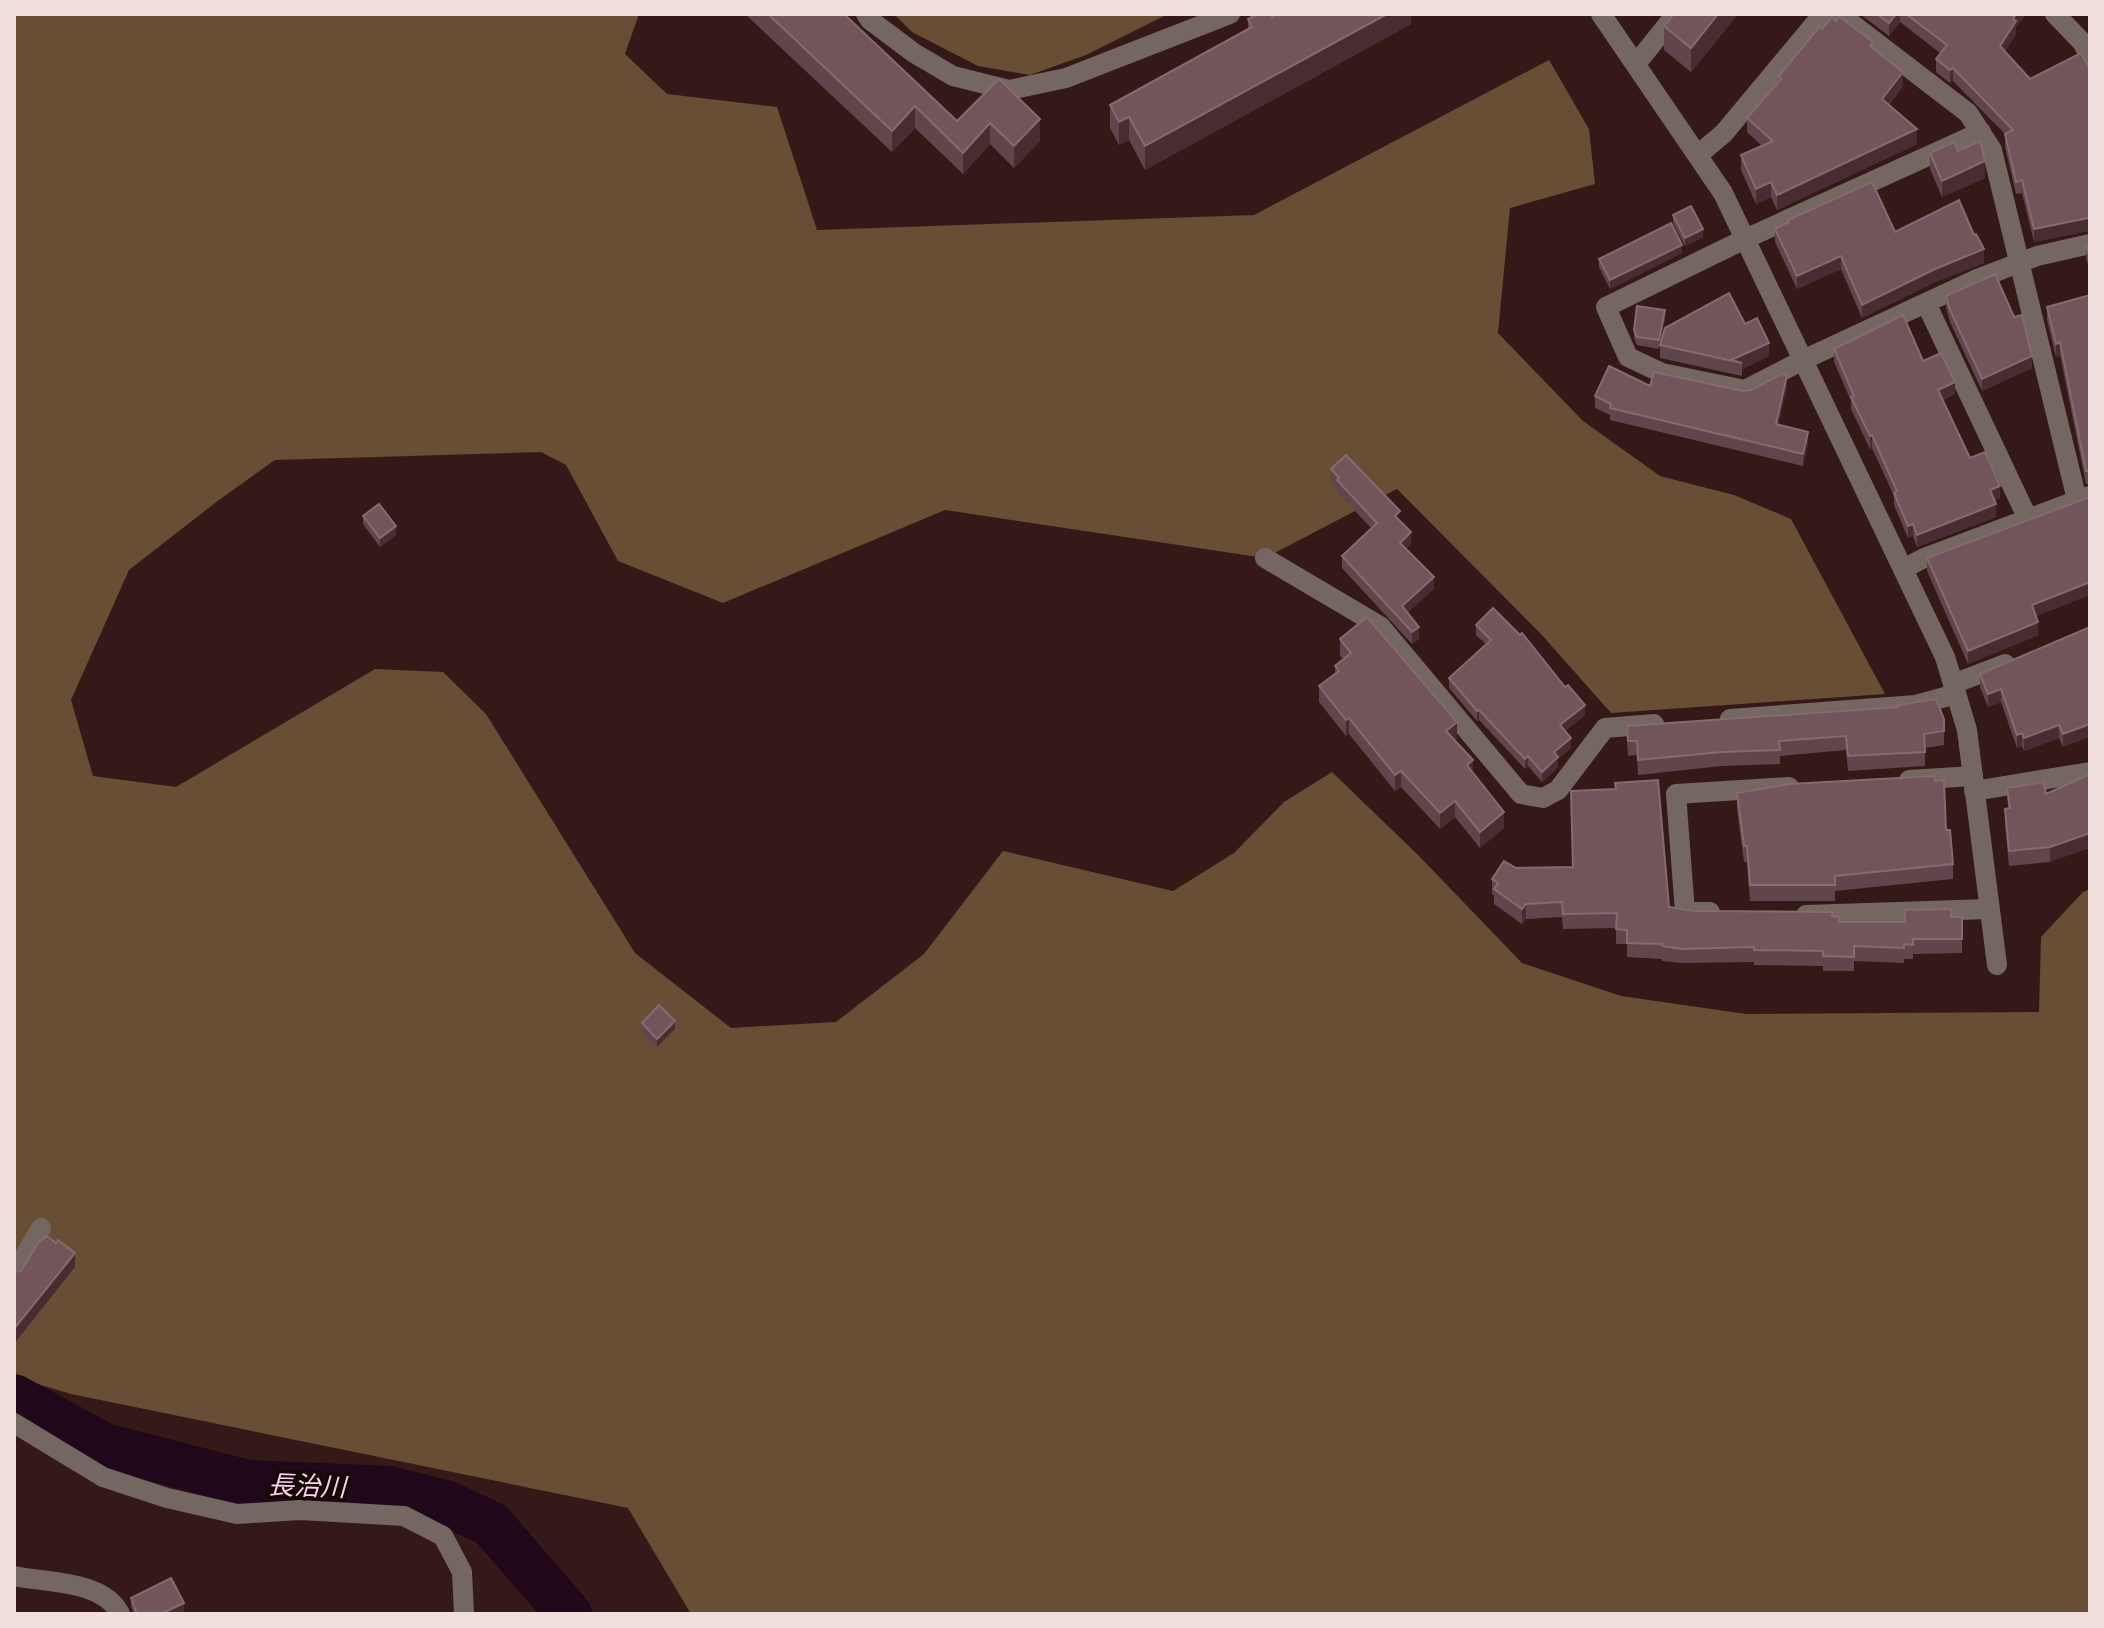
<svg xmlns="http://www.w3.org/2000/svg" width="2104" height="1628" font-family="Roboto,'Noto Sans JP',sans-serif">
  <style>
    .forest { fill: #674e34 }
    .lines { fill: none; stroke-linecap: round; stroke-linejoin: round }
    .river { stroke: #200719; stroke-width: 46 }
    .minor { stroke: #746761; stroke-width: 20 }
    .wall { fill: #61454c }
    .shaded-wall { fill: #482c31 }
    .building { fill: #71555b; stroke: #856a70; stroke-width: 2 }
    .labels { text-anchor: middle; stroke-width: 7; stroke-linejoin: round; paint-order: stroke }
    .water-label { font-size: 26px; font-style: italic; fill: #fecfee; stroke: #140807 }
  </style>
  <rect width="100%" height="100%" fill="#341918"/>
  <g class="forest">
    <path d="M14,14H639L625,54L667,94L777,107L817,230L1254,215L1549,60L1589,129L1595,184L1510,208L1498,333L1583,421L1660,476L1734,495L1791,519L1885,694L1611,713L1541,634L1397,489L1265,558L945,510L723,603L618,561L566,465L541,452L275,460L215,503L129,570L71,700L93,776L176,787L375,669L443,672L486,714L635,953L731,1028L836,1022L924,954L1003,851L1173,891L1234,853L1284,802L1332,772L1420,857L1522,963L1621,996L1746,1014L2039,1012L2041,937L2083,892L2090,889V1614H691L628,1508L71,1394L14,1377Z"/>
    <path d="M894,14H1168L1086,55L1030,75L978,66L912,32Z"/>
  </g>
  <g class="lines">
    <path class="river" d="M14,1397L104,1446L248,1483L389,1489L446,1503L491,1524L569,1614"/>
    <g class="minor">
      <path d="M866,14L870,20L914,53L953,76L1009,90L1066,78L1230,14"/>
      <path d="M1601,14L1723,193L1945,657L1967,730L1997,965"/>
      <path d="M1839,14L1968,113L1992,150L2077,500"/>
      <path d="M2055,14L2082,42L2090,56"/>
      <path d="M1636,64L1676,14"/>
      <path d="M1981,132L1745,239L1606,307L1628,357L1662,373L1745,390L1803,360L1977,279L2037,256L2090,244"/>
      <path d="M1698,155L1724,133L1823,14"/>
      <path d="M1926,303L2028,519"/>
      <path d="M1265,558L1380,626L1521,794L1543,798L1558,790L1605,728L1654,724"/>
      <path d="M1903,569L1924,558L2089,496"/>
      <path d="M1953,684L2005,664"/>
      <path d="M1730,719L1916,705L1956,694"/>
      <path d="M1909,780L1973,776"/>
      <path d="M1974,791L2090,772"/>
      <path d="M1710,912H1685L1676,794L1789,787"/>
      <path d="M1806,915L1989,909"/>
      <path d="M14,1274L41,1228"/>
      <path d="M14,1423L103,1477L167,1498L237,1514L300,1510L404,1516L443,1536L462,1572L464,1614"/>
      <path d="M14,1576C46,1583 104,1580 120,1614"/>
    </g>
  </g>
  <g class="wall">
    <path d="M745,14H844L957,121L999,79L1040,141L1014,168L990,144L963,174L915,128L892,152Z"/>
    <path d="M1411,14V24L1145,170L1129,140L1119,145L1110,128V105L1248,30V19Z"/>
    <path d="M1674,14H1738L1691,72L1664,50V26Z"/>
    <path d="M1860,14H2026L2016,27V34L2005,51L2030,79L2090,70V232L2088,231L2034,242L2022,193L2016,194L2005,147V134L1953,81L1950,83L1936,72V59L1940,53L1900,22L1889,36Z"/>
    <path d="M1873,48L1903,86L1889,105L1917,144L1777,210L1771,197L1756,204L1741,170V155L1762,146L1747,132V118L1778,82V77Z"/>
    <path d="M1930,153L1985,178L1942,197L1930,169Z"/>
    <path d="M1673,215L1703,237L1685,246L1673,224Z"/>
    <path d="M1788,220L1895,232L1984,263L1935,282L1862,318L1841,269L1797,289L1775,242V229L1788,223Z"/>
    <path d="M2090,244V272L2086,258V245Z"/>
    <path d="M1682,253L1610,289L1599,267V259Z"/>
    <path d="M2090,295V484H2086L2060,355L2056,357L2047,320V307Z"/>
    <path d="M1946,296L2032,368L1982,391L1950,322L1946,308Z"/>
    <path d="M1665,318L1659,349L1637,345L1634,338V330Z"/>
    <path d="M1745,324L1769,356L1742,369V376L1660,358V345Z"/>
    <path d="M1834,349L1923,361L1955,394L1943,400L1970,458L2000,498L1995,500L1996,517L1917,547L1913,536L1908,538L1894,505V496L1872,448L1870,449L1851,409V401L1834,362Z"/>
    <path d="M1650,386L1742,391L1787,387L1778,424L1808,444L1803,466L1610,420V415L1595,408V396Z"/>
    <path d="M1331,469L1400,521L1411,544L1406,549L1434,589L1407,612L1419,639L1412,644L1342,568V556L1371,528L1337,492V487L1331,481Z"/>
    <path d="M363,516L396,535L380,547L363,524Z"/>
    <path d="M1927,558L2036,616L2038,635L1968,664L1927,571Z"/>
    <path d="M1476,625L1585,715L1565,731L1571,748L1558,759V767L1542,782L1528,766L1525,769L1479,720L1477,721L1449,688V678L1486,644L1476,635Z"/>
    <path d="M2090,627L2063,747L2059,738L2024,751L2022,746L2017,748L2001,702L1988,707L1980,687V674Z"/>
    <path d="M1340,639L1457,738L1454,740L1504,828L1480,848L1455,817L1440,829L1401,787L1395,791L1349,734L1346,736L1319,702V686L1335,674V666L1343,659L1340,656Z"/>
    <path d="M1944,719V745L1925,748V766L1848,771L1846,750L1780,756V764L1722,766L1638,775L1637,755L1628,756L1627,740V726Z"/>
    <path d="M2090,774L2050,862L2009,866L2005,824V809H2008L2007,788L2046,794Z"/>
    <path d="M1935,781L1953,864V879L1835,891V901H1750L1747,862H1744L1737,809V793Z"/>
    <path d="M1573,867L1669,907L1694,911L1832,916L1839,922H1905L1962,917V953L1913,954V959H1904V963L1854,961V971H1823V966L1754,965V962L1682,963L1662,961V959L1627,957V944H1616V928L1563,929L1562,917L1526,919L1522,924L1494,904V895L1492,894V879L1516,868Z"/>
    <path d="M642,1023L675,1029L657,1047L642,1032Z"/>
    <path d="M131,1598L184,1611L178,1614H134L131,1606Z"/>
  </g>
  <g class="shaded-wall">
    <path d="M1387,14H1411V24L1145,170V146Z"/>
    <path d="M1718,14H1738L1691,72V48Z"/>
    <path d="M1896,14H1900V22L1889,36V23Z"/>
    <path d="M2016,14H2026V15L2016,27V34L2000,59V46L2013,19Z"/>
    <path d="M1953,68V81L1950,83V70Z"/>
    <path d="M1903,72V86L1882,113V99Z"/>
    <path d="M915,106V128L892,152V131Z"/>
    <path d="M1129,117V140L1119,145V122Z"/>
    <path d="M1040,119V141L1014,168V146Z"/>
    <path d="M990,123V144L963,174V153Z"/>
    <path d="M1917,129V144L1777,210V195Z"/>
    <path d="M1985,161V178L1942,197V181Z"/>
    <path d="M1771,182V197L1756,204V189Z"/>
    <path d="M2088,218V231L2034,242V229Z"/>
    <path d="M1703,229V237L1685,246V238Z"/>
    <path d="M1682,245V253L1610,289V280Z"/>
    <path d="M1984,249V263L1935,282L1862,318V305L1935,269Z"/>
    <path d="M1841,256V269L1797,289V276Z"/>
    <path d="M1665,310V318L1659,349V340Z"/>
    <path d="M2060,342V355L2056,357V344Z"/>
    <path d="M1769,343V356L1742,369V363L1731,360Z"/>
    <path d="M2032,356V368L1982,391V379Z"/>
    <path d="M1787,375V387L1776,435V424Z"/>
    <path d="M1955,382V394L1938,402V390Z"/>
    <path d="M1808,432V444L1803,466V454Z"/>
    <path d="M1872,435V448L1870,449V436Z"/>
    <path d="M2000,486V498L1990,502V490Z"/>
    <path d="M1996,504V517L1917,547V535Z"/>
    <path d="M1913,524V536L1908,538V526Z"/>
    <path d="M396,526V535L380,547V538Z"/>
    <path d="M1411,532V544L1400,555V543Z"/>
    <path d="M1434,577V589L1402,618V606Z"/>
    <path d="M2090,582V595L2032,618V605Z"/>
    <path d="M2038,622V635L1968,664V651Z"/>
    <path d="M1419,627V639L1412,644V632Z"/>
    <path d="M2001,689V702L1988,707V694Z"/>
    <path d="M1585,705V715L1560,735V725Z"/>
    <path d="M1479,710V720L1477,721V711Z"/>
    <path d="M1349,718V734L1346,736V720Z"/>
    <path d="M1457,722V738L1446,747V731Z"/>
    <path d="M2090,724V737L2063,747V734Z"/>
    <path d="M2059,725V738L2024,751V738Z"/>
    <path d="M2022,733V746L2017,748V735Z"/>
    <path d="M1571,738V748L1558,759V767L1542,782V772L1554,752Z"/>
    <path d="M1528,756V766L1525,769V759Z"/>
    <path d="M1473,760V776L1467,765Z"/>
    <path d="M1401,771V787L1395,791V775Z"/>
    <path d="M1455,801V817L1440,829V813Z"/>
    <path d="M1504,812V828L1480,848V832Z"/>
    <path d="M2090,833V848L2050,862V847Z"/>
    <path d="M1526,904V919L1522,924V909Z"/>
    <path d="M675,1021V1029L657,1047V1039Z"/>
    <path d="M75,1253V1267L14,1344V1329Z"/>
    <path d="M184,1603V1611L178,1614H161Z"/>
  </g>
  <g class="building">
    <path d="M768,14H844L957,121L999,79L1040,119L1014,146L990,123L963,153L915,106L892,131Z"/>
    <path d="M1258,14H1271L1272,17L1277,14H1387L1145,146L1129,117L1119,122L1110,105L1252,27L1248,19Z"/>
    <path d="M1674,14H1718L1691,48L1664,26Z"/>
    <path d="M1877,14H1896L1889,23Z"/>
    <path d="M1906,14H2016L2013,19L2016,21L2000,46L2030,79L2081,53L2090,70V219L2088,218L2034,229L2022,180L2016,182L2005,134L2013,130L1953,68L1950,70L1936,59L1947,45Z"/>
    <path d="M1839,16L1873,42L1870,46L1903,72L1882,99L1917,129L1777,195L1771,182L1756,189L1741,155L1773,141L1747,118L1781,79L1778,77L1820,26L1822,29L1832,17L1836,21Z"/>
    <path d="M1980,141L1985,161L1942,181L1930,153L1954,142L1958,151Z"/>
    <path d="M1872,182L1895,232L1959,200L1974,235L1976,234L1984,249L1935,269L1862,305L1841,256L1797,276L1775,229L1789,222L1788,220Z"/>
    <path d="M1691,206L1703,229L1685,238L1673,215Z"/>
    <path d="M1671,223L1682,245L1610,280L1599,259Z"/>
    <path d="M2090,244V259L2086,245Z"/>
    <path d="M1995,274L2014,317L2022,315L2032,356L1982,379L1950,310L1946,296Z"/>
    <path d="M1729,293L1745,324L1757,318L1769,343L1731,360L1742,363L1660,345L1665,328Z"/>
    <path d="M2090,295V471H2086L2060,342L2056,344L2047,307Z"/>
    <path d="M1637,306L1665,310L1659,340L1637,337L1634,330Z"/>
    <path d="M1903,315L1923,361L1941,353L1955,382L1938,390L1970,458L1985,452L2000,486L1990,490L1996,504L1917,535L1913,524L1908,526L1894,493L1897,491L1872,435L1870,436L1851,397L1854,396L1834,349Z"/>
    <path d="M1609,366L1650,386L1654,372L1742,391L1751,390L1782,374L1787,375L1776,424L1808,432L1803,454L1610,408L1611,404L1595,396Z"/>
    <path d="M1346,455L1400,511L1395,516L1411,532L1400,543L1434,577L1402,606L1419,627L1412,632L1342,556L1377,523L1337,480L1339,478L1331,469Z"/>
    <path d="M2090,497V582L2032,605L2038,622L1968,651L1927,558Z"/>
    <path d="M379,504L396,526L380,538L363,516Z"/>
    <path d="M1493,608L1520,635L1522,633L1565,687L1568,685L1585,705L1560,725L1571,738L1554,752L1558,757L1542,772L1528,756L1525,759L1479,710L1477,711L1449,678L1491,640L1476,625Z"/>
    <path d="M1367,617L1457,722L1446,731L1473,760L1467,765L1470,769L1504,812L1480,832L1455,801L1440,813L1401,771L1395,775L1349,718L1346,720L1319,686L1339,671L1335,666L1351,653L1340,639Z"/>
    <path d="M2090,627V724L2063,734L2059,725L2024,738L2022,733L2017,735L2001,689L1988,694L1980,674Z"/>
    <path d="M1936,699L1944,719V731L1924,734L1925,752L1848,756L1846,736L1779,741L1780,750L1722,752L1638,760L1637,741H1628L1627,726L1898,707V705Z"/>
    <path d="M2090,774V833L2050,847L2009,851L2005,809L2010,808L2007,788L2044,782L2046,794Z"/>
    <path d="M1934,776L1935,781L1944,780L1946,830H1950L1953,864L1835,876V885H1750L1747,846H1744L1737,793L1790,784Z"/>
    <path d="M1658,780L1669,907L1694,911L1832,912V916L1839,917V922H1905V910L1951,909V917H1962V939H1913V945L1904,944V948L1854,946V957L1823,956V951L1754,950V947L1682,949L1662,946V944L1627,943V930L1616,929L1617,913L1563,914L1562,902L1526,904L1522,909L1494,889L1498,883L1492,879L1504,861L1516,868L1573,867L1571,791L1616,789L1615,783Z"/>
    <path d="M659,1005L675,1021L657,1039L642,1023Z"/>
    <path d="M47,1236L56,1243L58,1240L75,1253L14,1329V1272L21,1271L39,1242Z"/>
    <path d="M171,1578L184,1603L161,1614H137L131,1598Z"/>
  </g>
  <g class="labels">
    <g class="water-label">
      <text transform="translate(307 1486) rotate(2)" y="9">長治川</text>
    </g>
  </g>
  <rect width="2104" height="1628" fill="none" stroke="#f2dedc" stroke-width="32"/>
</svg>
